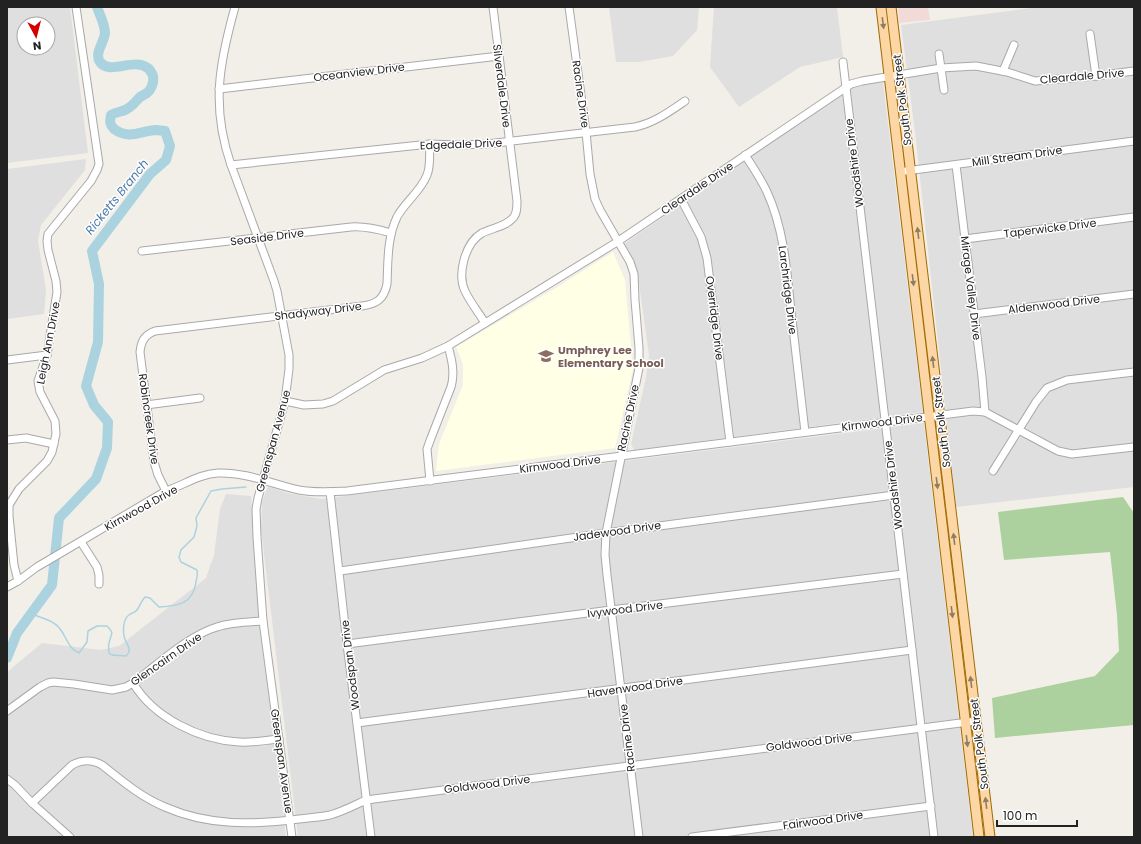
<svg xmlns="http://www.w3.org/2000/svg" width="1141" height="844" font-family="Poppins,sans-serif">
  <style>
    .residential { fill: #e0dfdf; fill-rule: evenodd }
    .commercial { fill: #f2dad9 }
    .education { fill: #ffffe5 }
    .forest { fill: #add19e }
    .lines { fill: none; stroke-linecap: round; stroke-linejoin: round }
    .stream { stroke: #aad3df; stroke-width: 1.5 }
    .river { stroke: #aad3df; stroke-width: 10 }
    .minor-casing { stroke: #a9a9a9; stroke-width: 9 }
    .major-casing { stroke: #a06b00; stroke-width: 11 }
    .minor { stroke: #fff; stroke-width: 7 }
    .major { stroke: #fcd6a4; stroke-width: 9 }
    .oneway { fill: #8f7c63 }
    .labels { text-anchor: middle; stroke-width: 3; stroke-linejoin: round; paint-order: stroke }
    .street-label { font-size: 11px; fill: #222; stroke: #fff }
    .education-label { font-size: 11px; font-weight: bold; fill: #785e54; stroke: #fff; text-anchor: start }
    .water-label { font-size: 12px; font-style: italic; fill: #4a7aab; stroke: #fff }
  </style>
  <rect width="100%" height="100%" fill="#f2efe9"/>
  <g class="residential">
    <path d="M7,7H70L88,153L7,163ZM24,24H48V48H24Z"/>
    <path d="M609,7H699L697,30L673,56L639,62H616Z"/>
    <path d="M714,7H837L843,57L800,67L739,107L710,67Z"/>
    <path d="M1031,7H1134V487L956,507L915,132L901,25L1031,8Z"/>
    <path d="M883,82L923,412L634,450L631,444L646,377L649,355L637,269L624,244L838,96L855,86L874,83Z"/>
    <path d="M86,159L85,170L41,225L38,241L46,290L44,314L7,319V169Z"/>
    <path d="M924,423L973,837H298L261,529L262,502L268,486L287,493L321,499Z"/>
    <path d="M226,494L251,496L261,628L286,837H7V672L42,643L101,650L119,646L206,578L214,555L220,509Z"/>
  </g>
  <path class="commercial" d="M898,7H928L930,20L899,23Z"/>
  <path class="education" d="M613,252L625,280L633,369L615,448L436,471L439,444L463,385V364L456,347L559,286Z"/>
  <path class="forest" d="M1123,497L1134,513V725L995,738L992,698L1095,676L1119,651L1117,615L1110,552L1004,560L998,512Z"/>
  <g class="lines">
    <path class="stream" d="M32,614C39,617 49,619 55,624C66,631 66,648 79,653L87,642L88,631L97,626H107C115,634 111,633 109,643C108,646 109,650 109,653L112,655L126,656C134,649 125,644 124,636C123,630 123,619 129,615C131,613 135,613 137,610C140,606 141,601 145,597L150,598L159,607C178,606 193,604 196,582C197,578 198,574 197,570L181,562L179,557L181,550L194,537L197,526L196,518L211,491L222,489L246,487"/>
    <path class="river" d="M7,658L17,633L52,585L59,518L96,479L107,448L108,422L94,405L86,386L98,342L99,284L92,251L150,174L166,160L170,146L165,131C162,131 159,130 156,130C140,131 129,140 114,129C109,124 110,121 111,115C116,112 120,112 125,110C132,107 134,103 139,98C141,96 144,95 147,93C151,90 154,83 153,77C153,74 151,72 149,69C135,56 110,76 100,62C94,53 104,43 105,33C105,25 100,15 97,7"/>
    <g class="minor-casing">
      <g id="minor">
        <path d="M235,7C219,64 211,107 231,165L274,281L277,291L289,355V369L285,401L258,498L256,509L257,537L263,621L292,837"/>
        <path d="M569,7L586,132L590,174L595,199L600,210L630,262L634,274L635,300L639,348V368L606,533L605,555L607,575L639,837"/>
        <path d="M1090,34L1096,76"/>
        <path d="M939,54L944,90"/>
        <path d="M843,62L934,837"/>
        <path d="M1003,71L1014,45"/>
        <path d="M219,89L499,56"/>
        <path d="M745,155C753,167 761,179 767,192C784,229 787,271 791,311C796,351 800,392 805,432"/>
        <path d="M231,165L430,144L457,145L487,144L635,127C654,123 669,112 685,101"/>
        <path d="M956,165L982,377L985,412"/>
        <path d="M906,171L1134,141"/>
        <path d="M681,199L701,237L707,258L730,442"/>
        <path d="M965,239L1134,217"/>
        <path d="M142,251L351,227C365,226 377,229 391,233"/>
        <path d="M974,314L1134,294"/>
        <path d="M485,323C479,313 470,302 465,291C457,274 465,243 482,233C492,228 505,227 513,218C517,214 517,207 517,201L493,7"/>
        <path d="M7,360L47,355"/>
        <path d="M285,401L304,405L323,404L333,401L384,370L422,358L448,346L617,242L851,84L862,81L941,68L976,66L1007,72L1035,81L1096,76L1134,71"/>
        <path d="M146,405L200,398"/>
        <path d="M7,440L26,438L54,444"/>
        <path d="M993,471L1036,402L1047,388L1067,380L1134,372"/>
        <path d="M430,481L427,449L431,438L451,387C455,373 452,360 448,346"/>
        <path d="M166,491L158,475L154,462L140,352C141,342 144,335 155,331L362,306C377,304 384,299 387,284C388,262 387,238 397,217C405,202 421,191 427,175C431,166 429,153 430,144"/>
        <path d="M330,492L347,644L371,837"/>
        <path d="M81,542L97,567L99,575V584"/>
        <path d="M340,571L606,533L894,495"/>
        <path d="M18,581L14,565L9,516V505L19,489L47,461L52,452L56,434L55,421L40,392L38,381L47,355L57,292L56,281L48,250L47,241L48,234L91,181L97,170L99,164L76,7"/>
        <path d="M7,587L18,581L37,567L166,491C184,485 199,474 218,473C246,472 272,484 299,490C315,493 331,492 347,491L973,411L985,412L1058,451L1072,454L1134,447"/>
        <path d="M347,644L611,610L903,574"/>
        <path d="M133,683C154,718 200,740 239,742C253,743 266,740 279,739"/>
        <path d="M7,711L40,687L48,683L53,682L74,684L112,690L126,687L133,683C157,665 189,635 217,627C231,622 248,622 263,621"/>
        <path d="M357,723L912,650"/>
        <path d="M7,779L15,785L32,803L70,837"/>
        <path d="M32,803L72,765C82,760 91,759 102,765C122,781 141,797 165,807C208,826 254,825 299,819C309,818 320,817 330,815C342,812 355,805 366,800L976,721"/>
        <path d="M692,837L931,806"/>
      </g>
    </g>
    <g class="major-casing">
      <g id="major">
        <path d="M881,7L979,837"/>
        <path d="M891,7L990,837"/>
      </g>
    </g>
    <use href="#minor" class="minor"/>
    <use href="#major" class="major"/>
  </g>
  <defs><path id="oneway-solid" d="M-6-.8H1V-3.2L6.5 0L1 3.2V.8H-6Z"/></defs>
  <g class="oneway">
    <use href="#oneway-solid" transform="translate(883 23) rotate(83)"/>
    <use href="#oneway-solid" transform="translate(918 233) rotate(-97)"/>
    <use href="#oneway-solid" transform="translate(913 280) rotate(83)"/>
    <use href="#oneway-solid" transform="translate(933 362) rotate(-97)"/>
    <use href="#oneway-solid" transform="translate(937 483) rotate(83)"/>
    <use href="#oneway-solid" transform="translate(954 539) rotate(-97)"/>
    <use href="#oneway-solid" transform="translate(952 612) rotate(83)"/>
    <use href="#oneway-solid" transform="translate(971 682) rotate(-97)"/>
    <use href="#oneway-solid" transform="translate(967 741) rotate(83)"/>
    <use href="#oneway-solid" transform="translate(986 803) rotate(-97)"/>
  </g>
  <defs>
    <g id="school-bare" transform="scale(1.2)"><path d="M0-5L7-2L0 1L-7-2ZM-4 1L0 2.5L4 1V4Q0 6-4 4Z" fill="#8d6e63" stroke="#fff" stroke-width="2.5" paint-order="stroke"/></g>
  </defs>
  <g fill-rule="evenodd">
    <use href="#school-bare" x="546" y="356"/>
  </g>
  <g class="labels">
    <g class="street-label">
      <text transform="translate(359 72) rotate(-7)" y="4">Oceanview Drive</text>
      <text transform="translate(1082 76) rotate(-5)" y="4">Cleardale Drive</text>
      <text transform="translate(502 86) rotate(83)" y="4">Silverdale Drive</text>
      <text transform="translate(581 94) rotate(82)" y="4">Racine Drive</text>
      <text transform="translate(902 100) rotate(-97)" y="4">South Polk Street</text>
      <text transform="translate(461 144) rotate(-2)" y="4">Edgedale Drive</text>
      <text transform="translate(1017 156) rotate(-8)" y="4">Mill Stream Drive</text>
      <text transform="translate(854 163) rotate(-97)" y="4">Woodshire Drive</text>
      <text transform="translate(697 188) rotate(-34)" y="4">Cleardale Drive</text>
      <text transform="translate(1050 228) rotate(-7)" y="4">Taperwicke Drive</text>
      <text transform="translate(267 237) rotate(-7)" y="4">Seaside Drive</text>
      <text transform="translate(971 288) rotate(83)" y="4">Mirage Valley Drive</text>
      <text transform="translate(788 290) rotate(83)" y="4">Larchridge Drive</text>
      <text transform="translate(1054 304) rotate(-7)" y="4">Aldenwood Drive</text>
      <text transform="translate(318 311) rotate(-7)" y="4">Shadyway Drive</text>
      <text transform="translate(715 318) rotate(83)" y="4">Overridge Drive</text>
      <text transform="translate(48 343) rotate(-79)" y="4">Leigh Ann Drive</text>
      <text transform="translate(628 418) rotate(-78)" y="4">Racine Drive</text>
      <text transform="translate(149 419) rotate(82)" y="4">Robincreek Drive</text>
      <text transform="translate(882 422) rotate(-7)" y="4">Kirnwood Drive</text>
      <text transform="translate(941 422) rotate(-97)" y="4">South Polk Street</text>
      <text transform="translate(273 441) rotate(-75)" y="4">Greenspan Avenue</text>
      <text transform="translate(560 464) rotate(-7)" y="4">Kirnwood Drive</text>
      <text transform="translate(893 485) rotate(-97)" y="4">Woodshire Drive</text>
      <text transform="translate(141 508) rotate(-29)" y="4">Kirnwood Drive</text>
      <text transform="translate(617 531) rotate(-8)" y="4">Jadewood Drive</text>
      <text transform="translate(625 609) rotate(-7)" y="4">Ivywood Drive</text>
      <text transform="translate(166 659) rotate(-35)" y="4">Glencairn Drive</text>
      <text transform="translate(350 665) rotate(-97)" y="4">Woodspan Drive</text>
      <text transform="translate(635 687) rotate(-8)" y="4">Havenwood Drive</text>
      <text transform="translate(627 738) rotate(-97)" y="4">Racine Drive</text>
      <text transform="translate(809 742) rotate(-7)" y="4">Goldwood Drive</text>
      <text transform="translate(979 744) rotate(-97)" y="4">South Polk Street</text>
      <text transform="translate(282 761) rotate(82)" y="4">Greenspan Avenue</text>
      <text transform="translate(487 784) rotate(-7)" y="4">Goldwood Drive</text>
      <text transform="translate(823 820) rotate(-8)" y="4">Fairwood Drive</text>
    </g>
    <g class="education-label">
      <text x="558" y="354">Umphrey Lee<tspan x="558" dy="13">Elementary School</tspan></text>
    </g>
    <g class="water-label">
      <text transform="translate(117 197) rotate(-51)" y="4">Ricketts Branch</text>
    </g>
  </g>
  <rect width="1141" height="844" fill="none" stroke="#222222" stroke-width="16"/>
  <g transform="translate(36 36) rotate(173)"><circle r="19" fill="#ffffff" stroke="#a7a7a7"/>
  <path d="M0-3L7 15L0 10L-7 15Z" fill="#d40000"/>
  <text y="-6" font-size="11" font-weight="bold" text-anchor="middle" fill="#222222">N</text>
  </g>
  <path d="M997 820v6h80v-6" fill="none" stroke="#222222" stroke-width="2"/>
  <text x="1003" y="820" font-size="12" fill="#222222" stroke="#ffffff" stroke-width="3" paint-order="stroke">100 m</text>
</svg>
